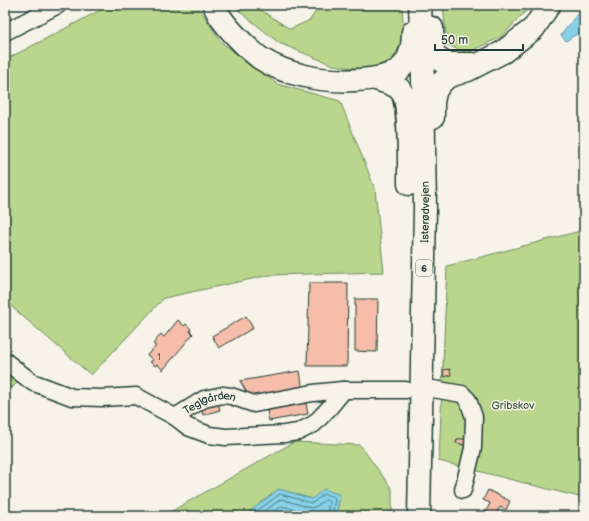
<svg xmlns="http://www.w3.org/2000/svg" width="589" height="521" font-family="'Balsamiq Sans',sans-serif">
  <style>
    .green { fill: #bad68d; stroke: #6c8a60 }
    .water { fill: #88d1e9; stroke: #5e96a1 }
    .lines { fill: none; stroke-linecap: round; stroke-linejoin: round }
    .shore { stroke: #49787c; stroke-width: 1 }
    .building { fill: #f5bdaa; stroke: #1f3d34 }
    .minor-casing { stroke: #1f3d34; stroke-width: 19 }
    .highway-casing { stroke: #1f3d34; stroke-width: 25 }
    .minor { stroke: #f7f3e8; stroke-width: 16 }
    .highway { stroke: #f7f3e8; stroke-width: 22 }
    .labels { text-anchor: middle; stroke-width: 3; stroke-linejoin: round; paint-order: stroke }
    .number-label { font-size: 9px; fill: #545d52 }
    .shield { fill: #f7f3e8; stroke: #60746a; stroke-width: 1 }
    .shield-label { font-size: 10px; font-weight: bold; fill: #1f3d34 }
    .street-label { font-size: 11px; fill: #1f3d34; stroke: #f7f3e8 }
    .park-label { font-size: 11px; fill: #3e5c46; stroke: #f7f3e8 }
  </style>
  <rect width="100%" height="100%" fill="#f7f3e8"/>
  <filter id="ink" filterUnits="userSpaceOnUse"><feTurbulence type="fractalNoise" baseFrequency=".025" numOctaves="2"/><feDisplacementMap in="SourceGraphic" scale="8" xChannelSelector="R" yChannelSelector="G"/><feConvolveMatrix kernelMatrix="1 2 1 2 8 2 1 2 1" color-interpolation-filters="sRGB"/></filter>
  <g filter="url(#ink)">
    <g class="green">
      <path d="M110,5H197L221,42L277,84L340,101L375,189L384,272L270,275L164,298L91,375L5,301V60Z"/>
      <path d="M232,5H253L290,29L310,20L320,5H402L404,39L392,60L368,70L333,65L279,43Z"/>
      <path d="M443,5H532L501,37L467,53L447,45Z"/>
      <path d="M584,230V502L579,497L439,461L447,266Z"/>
      <path d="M5,365L22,377L5,396Z"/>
      <path d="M294,442L360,445L392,489V516H336L340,496L312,499L279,489L244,516H163Z"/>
    </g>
    <g class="water">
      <path d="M584,5V34L575,35L566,41L561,35Z"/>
      <path d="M279,489L312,499L324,489L340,495L336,516H244Z"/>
    </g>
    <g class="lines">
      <g class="shore">
        <path d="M250,516L280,494L311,503L314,502L324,494L334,497L335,499L332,516"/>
        <path d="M258,516L281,499L311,508L317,506L325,500H327L329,502L327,516"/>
        <path d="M268,516L282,506L309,514L320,512L321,513V516"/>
      </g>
    </g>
    <g class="building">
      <path d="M309,283H348L347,366H307Z"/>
      <path d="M355,299H378L377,352L355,351Z"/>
      <path d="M246,316L253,328L219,348L212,336Z"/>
      <path d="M178,320L184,326L186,324L191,329L190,331L193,334L163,370L157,364L155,366L150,362L153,360L147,355L156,346L153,344L161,334L164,337Z"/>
      <path d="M450,369L451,375L444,377L443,370Z"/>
      <path d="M300,371L303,391L251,400L240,381Z"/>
      <path d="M305,399L308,414L269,421L266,406Z"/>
      <path d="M218,402L220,410L203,415L201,407Z"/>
      <path d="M457,439H467V445H462V444L456,443Z"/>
      <path d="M488,490L510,501L506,510L500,507L495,516H484L490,503L483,500Z"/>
    </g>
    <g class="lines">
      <g class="minor-casing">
        <g id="minor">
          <path d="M5,32L58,5"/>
          <path id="s1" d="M5,361L32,382L72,397L102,398L136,396L175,417L204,399L223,395L231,396L254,404L313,393L342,390H406"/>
          <path d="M433,389L462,394L468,400L474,417L473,448L463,490"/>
          <path d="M175,417L188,427L209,435L226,437L284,434L298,432L314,424L330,407L344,390"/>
        </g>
      </g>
      <g class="highway-casing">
        <g id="highway">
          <path d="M214,5C216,9 218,14 221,18C229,30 248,49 260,58C272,66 290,73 305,76C328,82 384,84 402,67C411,58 413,44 413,32"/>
          <path d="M432,28L433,53L441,61L448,64H472"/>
          <path d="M376,79C384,82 396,84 401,91C410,101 409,167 409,184"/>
          <path d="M433,117V103L435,92L440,84L447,77L468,70L503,52L534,28L549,5"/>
          <path id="s2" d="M419,516L425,209L423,79L420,5"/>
        </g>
      </g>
      <use href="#minor" class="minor"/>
      <use href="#highway" class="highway"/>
    </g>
  </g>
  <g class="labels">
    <g class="number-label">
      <text x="159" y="360">1</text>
    </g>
    <rect class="shield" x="416" y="260" width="16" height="16" rx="3"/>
    <g class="shield-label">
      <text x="424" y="272">6</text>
    </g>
    <g class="street-label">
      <text dy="4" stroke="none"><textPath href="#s2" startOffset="304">Isterødvejen</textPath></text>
      <text dy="4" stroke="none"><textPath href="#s1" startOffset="224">Teglgården</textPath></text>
    </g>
    <g class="park-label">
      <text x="513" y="409">Gribskov</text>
    </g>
  </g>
  <rect width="589" height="521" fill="none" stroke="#f7f3e8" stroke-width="20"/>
  <rect x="10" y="10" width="569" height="501" fill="none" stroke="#1f3d34" stroke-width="1.5" filter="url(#ink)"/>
  <path d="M435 44v6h88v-6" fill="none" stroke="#1f3d34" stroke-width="2"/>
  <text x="441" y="44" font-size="12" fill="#1f3d34" stroke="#f7f3e8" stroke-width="3" paint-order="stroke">50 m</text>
</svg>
